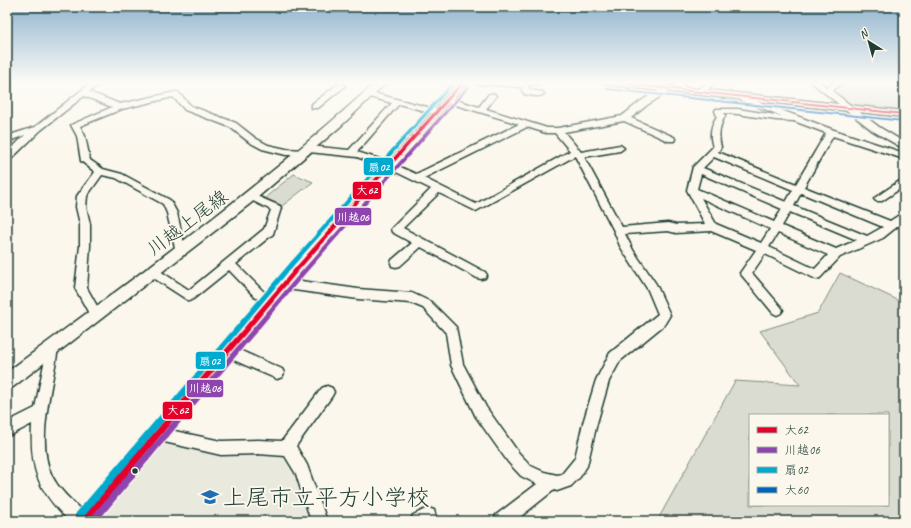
<svg xmlns="http://www.w3.org/2000/svg" width="911" height="528" font-family="Caveat,'Klee One',sans-serif">
  <style>
    .built { fill: #eae9de }
    .green { fill: #dbdcd1; stroke: #7d8c82; fill-rule: evenodd }
    .lines { fill: none; stroke-linecap: round; stroke-linejoin: round }
    .minor-casing { stroke: #1f3d34; stroke-width: 3 }
    .major-casing { stroke: #1f3d34; stroke-width: 3 }
    .minor { fill: #fbf7ec; fill-rule: evenodd }
    .major { fill: #fbf7ec; fill-rule: evenodd }
    .bus-1-casing { stroke: #fbf7ec; stroke-width: 3 }
    .bus-2-casing { stroke: #fbf7ec; stroke-width: 3 }
    .bus-3-casing { stroke: #fbf7ec; stroke-width: 3 }
    .bus-4-casing { stroke: #fbf7ec; stroke-width: 3 }
    .bus-1 { fill: #e4002b; fill-rule: evenodd }
    .bus-2 { fill: #8e44ad; fill-rule: evenodd }
    .bus-3 { fill: #00a9ce; fill-rule: evenodd }
    .bus-4 { fill: #0065bd; fill-rule: evenodd }
    .bus-dot { fill: #1f3d34; stroke: #fbf7ec; stroke-width: 1.5 }
    .labels { text-anchor: middle; stroke-width: 4; stroke-linejoin: round; paint-order: stroke }
    .street-label { font-size: 19px; fill: #1f3d34; stroke: #fbf7ec }
    .near-poi-label { font-size: 23px; fill: #1f3d34; stroke: #fbf7ec; text-anchor: start }
    .line-badge { stroke: #fbf7ec; stroke-width: 1.5 }
    .badge-label { font-size: 11px; text-anchor: middle; font-weight: bold; fill: #fff }
  </style>
  <rect width="100%" height="100%" fill="#fbf7ec"/>
  <filter id="ink" filterUnits="userSpaceOnUse"><feTurbulence type="fractalNoise" baseFrequency=".025" numOctaves="2"/><feDisplacementMap in="SourceGraphic" scale="8" xChannelSelector="R" yChannelSelector="G"/><feConvolveMatrix kernelMatrix="1 2 1 2 8 2 1 2 1" color-interpolation-filters="sRGB"/></filter>
  <g filter="url(#ink)">
    <path class="built" d="M166,440L286,456L297,474L312,521H96L158,444Z"/>
    <g class="green">
      <path d="M846,82H904V111L848,105L833,93V90Z"/>
      <path d="M294,174L313,182L282,206L267,199V196Z"/>
      <path d="M840,273L904,303V521H876L874,519L873,521H657L735,381L800,385L760,331L818,313ZM750,415H888V505H750Z"/>
    </g>
    <g class="lines">
      <g class="minor-casing">
        <g id="minor">
          <path d="M92,82H101L89,92L120,104L175,92H178L191,106L236,123L255,138L268,145L286,149L305,150L306,147L309,146L349,150L392,103L366,96V92H369L435,109L459,82H467L453,99L479,107L489,94H495L496,96L486,109L547,128H558L622,116L641,101L665,86H671V90L647,105L631,118L674,137L675,139L674,141H668L624,121L564,132L581,152L620,145L624,148L620,151L584,157L622,227L668,223L676,225L705,224L687,190L693,167L713,147C709,136 711,125 717,116L715,111L716,109H738L782,116L738,99V95H741L834,130L904,153V159L833,136L804,187L890,221L904,212V221L883,238L840,257L820,278L816,279L765,254L752,273L781,307L783,310L781,313L777,315L773,313L740,273L756,250L711,231L676,233L668,231L625,234L633,250L656,284L670,315L664,325L620,361L609,381L597,423L587,466L580,477L571,486L557,491L554,490L515,521H494L496,515L537,484L521,476L508,462L476,417L451,365L446,333L423,308L411,303L358,299L287,289L237,349L282,369L284,373L282,377L277,379L229,358L170,430L221,441L258,440L282,441L322,388L327,386L332,388L334,392L332,396L296,446L307,465L327,521H311L296,474L285,456L258,454L221,455L160,441L94,521H69C37,489 30,469 32,424L7,437V422L35,408L48,344L52,343L56,344L58,348C53,385 35,441 52,476C59,490 71,500 82,511L262,302L255,297L229,270L193,299L189,301L149,275L147,272L149,269L153,268L157,269L189,290L264,229L271,210L249,199L247,197L252,194L280,206L281,208L273,234L236,264L263,291L269,294L384,167L357,157L309,152L308,155H286L262,149L249,142L230,127L185,110L173,97L122,109L80,126L85,136L90,160L103,169L122,174L170,200L177,213L186,252L185,255H177L176,252L167,213L163,204L116,178L102,175L87,196L86,207L90,224V246L87,288L102,315L100,319L96,320L92,319L75,288L80,246V224L76,207L77,196L95,172L81,161L77,136L71,125L112,107L84,96L41,130L10,160L7,161V153L25,135L7,142V136L35,127ZM449,103L519,124L416,174L396,165ZM399,104L432,113L389,162L357,152ZM724,113L738,114L776,120L794,121L826,133L796,184L718,152L721,147C718,136 719,126 725,116ZM527,127L546,133H555L570,151L476,204L424,178ZM575,156L614,231L620,246L648,290L658,314L610,353L596,380L583,423L575,458L562,474L557,475L544,472L531,466L518,452L486,407L463,364L456,327L431,302L412,293L358,289L294,280L392,170L431,189L391,229L392,232L412,243L392,260L391,263L392,266L396,267L400,266L421,247L477,278L481,279L485,278L487,275L485,272L403,228L439,193L476,211ZM714,157L793,190L786,202L703,168ZM701,174L782,209L774,222L697,189ZM801,193L883,227L867,236L794,206ZM701,198L770,229L761,243L716,224ZM790,212L857,240L836,249L782,226ZM778,233L828,255L815,269L769,247Z"/>
          <path d="M475,82H538L537,84L528,85L530,90L543,92L544,94C539,98 530,95 524,94L521,87L479,84Z"/>
          <path d="M673,82H681L687,90L683,92H680Z"/>
          <path d="M707,82H715L704,94H698V90Z"/>
          <path d="M811,82H820L827,88L835,82H843L832,91L879,127L904,142V149L873,131Z"/>
          <path d="M338,84H344L345,86L318,108H312V104Z"/>
          <path d="M904,178V186L882,201H876L874,199L876,197Z"/>
          <path d="M428,508L434,510L437,521H411L413,515Z"/>
        </g>
      </g>
      <g class="major-casing">
        <g id="major">
          <path d="M376,82H387L342,125L251,203L13,387L7,390V372C133,279 260,188 376,82Z"/>
          <path d="M603,82H634L904,111V117L608,85Z"/>
        </g>
      </g>
      <use href="#minor" class="minor"/>
      <use href="#major" class="major"/>
      <g class="bus-1-casing">
        <g id="bus-1">
          <path d="M461,82H465L299,270L89,521H80L81,518L295,268Z"/>
          <path d="M606,82H616L904,113V115L608,83Z"/>
        </g>
      </g>
      <g class="bus-2-casing">
        <path id="bus-2" d="M467,86L470,87L304,275L98,521H89L90,518L300,273Z"/>
      </g>
      <g class="bus-3-casing">
        <path id="bus-3" d="M452,82H456L294,265L82,519L79,520L76,519L75,516L76,513L290,263Z"/>
      </g>
      <g class="bus-4-casing">
        <path id="bus-4" d="M606,88L903,120H904V122L607,90H606Z"/>
      </g>
      <use href="#bus-1" class="bus-1"/>
      <use href="#bus-2" class="bus-2"/>
      <use href="#bus-3" class="bus-3"/>
      <use href="#bus-4" class="bus-4"/>
    </g>
  </g>
  <linearGradient id="sky" x2="0" y2="1"><stop stop-color="#90b4cf"/><stop offset="0.53" stop-color="#fdfbf6"/><stop offset="1" stop-color="#fdfbf6" stop-opacity="0"/></linearGradient>
  <rect width="911" height="156" fill="url(#sky)"/>
  <defs>
    <g id="school-bare" transform="scale(1.38)"><path d="M0-5L7-2L0 1L-7-2ZM-4 1L0 2.5L4 1V4Q0 6-4 4Z" fill="#1f6fb2" stroke="#fbf7ec" stroke-width="2.5" paint-order="stroke"/></g>
  </defs>
  <g fill-rule="evenodd">
    <use href="#school-bare" x="210" y="497"/>
  </g>
  <circle class="bus-dot" cx="135" cy="471" r="3.5"/>
  <g class="labels">
    <g class="street-label">
      <text transform="translate(187 222) rotate(-37)" y="7">川越上尾線</text>
    </g>
    <g class="near-poi-label">
      <text x="223" y="505">上尾市立平方小学校</text>
    </g>
  </g>
  <g class="line-badge">
    <rect x="363" y="157" width="31" height="19" rx="4" fill="#00a9ce"/>
    <rect x="352" y="181" width="30" height="19" rx="4" fill="#e4002b"/>
    <rect x="334" y="207" width="38" height="19" rx="4" fill="#8e44ad"/>
    <rect x="195" y="351" width="31" height="19" rx="4" fill="#00a9ce"/>
    <rect x="186" y="379" width="38" height="19" rx="4" fill="#8e44ad"/>
    <rect x="162" y="401" width="31" height="19" rx="4" fill="#e4002b"/>
  </g>
  <g class="badge-label">
    <text x="379" y="171">扇02</text>
    <text x="367" y="194">大62</text>
    <text x="353" y="221">川越06</text>
    <text x="210" y="365">扇02</text>
    <text x="205" y="392">川越06</text>
    <text x="178" y="414">大62</text>
  </g>
  <rect width="911" height="528" fill="none" stroke="#fbf7ec" stroke-width="24"/>
  <rect x="12" y="12" width="887" height="504" fill="none" stroke="#1f3d34" stroke-width="1.5" filter="url(#ink)"/>
  <rect x="749" y="414" width="140" height="92" fill="#fbf7ec" stroke="#a3ada2"/>
  <rect x="757" y="427" width="20" height="6" fill="#e4002b" stroke="#a3ada2"/>
  <text x="785" y="434" font-size="12" fill="#1f3d34">大62</text>
  <rect x="757" y="447" width="20" height="6" fill="#8e44ad" stroke="#a3ada2"/>
  <text x="785" y="454" font-size="12" fill="#1f3d34">川越06</text>
  <rect x="757" y="467" width="20" height="6" fill="#00a9ce" stroke="#a3ada2"/>
  <text x="785" y="474" font-size="12" fill="#1f3d34">扇02</text>
  <rect x="757" y="487" width="20" height="6" fill="#0065bd" stroke="#a3ada2"/>
  <text x="785" y="494" font-size="12" fill="#1f3d34">大60</text>
  <g transform="translate(869 42) rotate(323)" stroke="#fbf7ec" stroke-width="3" paint-order="stroke">
  <path d="M0-3L7 15L0 10L-7 15Z" fill="#1f3d34"/>
  <text y="-6" font-size="11" font-weight="bold" text-anchor="middle" fill="#1f3d34">N</text>
  </g>
</svg>
